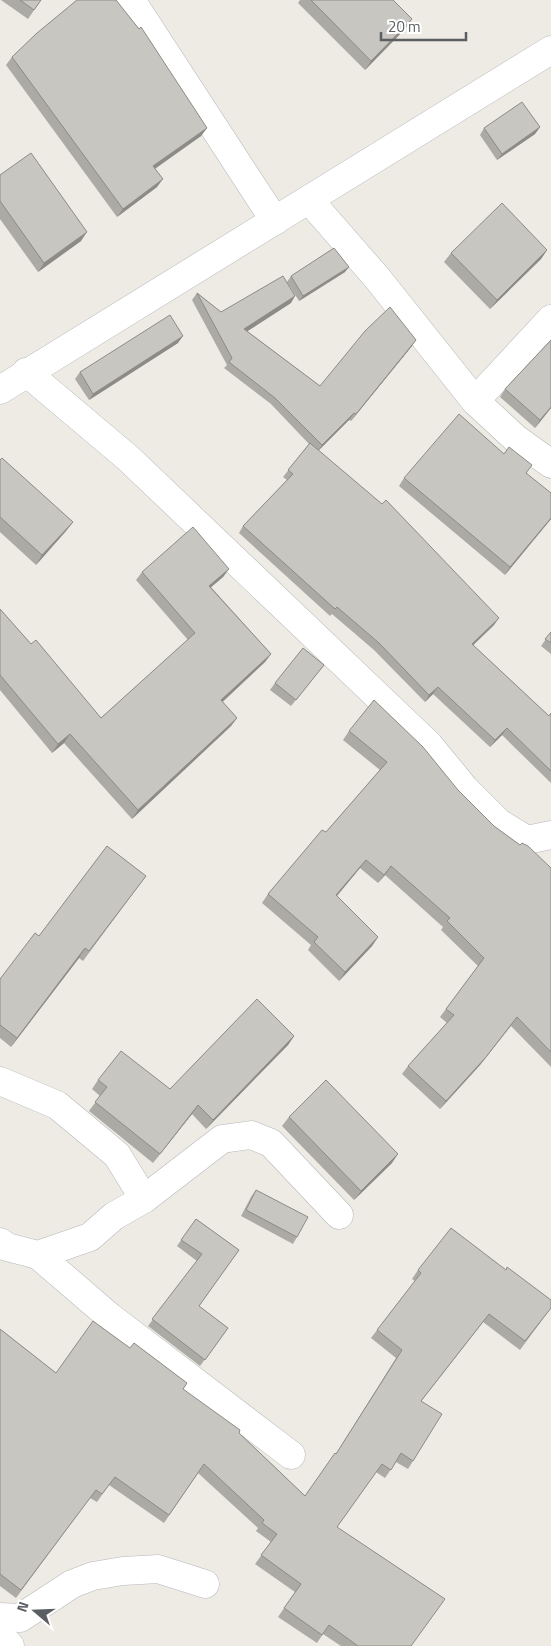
<svg xmlns="http://www.w3.org/2000/svg" width="551" height="1646" font-family="'Titillium Web',sans-serif">
  <style>
    .lines { fill: none; stroke-linecap: round; stroke-linejoin: round }
    .minor-casing { stroke: #b5b8bc; stroke-width: 29 }
    .minor { stroke: #fff; stroke-width: 28 }
    .wall { fill: #acaaa5 }
    .shaded-wall { fill: #8c8b86 }
    .building { fill: #c8c6c0; stroke: #8c8b86 }
  </style>
  <rect width="100%" height="100%" fill="#edebe3"/>
  <g class="lines">
    <g class="minor-casing">
      <g id="minor">
        <path d="M131,0L275,221"/>
        <path d="M310,201L378,279L475,401L515,438L551,464"/>
        <path d="M26,372L128,458L429,745L465,789L499,823L527,840L551,835"/>
        <path d="M0,390L551,50"/>
        <path d="M475,401L551,319"/>
        <path d="M0,1081L57,1105L117,1155L144,1199"/>
        <path d="M0,1242L7,1247L38,1255L90,1237L114,1216L144,1199L222,1139L251,1135L271,1143L339,1215"/>
        <path d="M38,1255L110,1317L291,1455"/>
        <path d="M0,1617L20,1618L72,1584L93,1576L123,1571L158,1569L205,1584"/>
        <path d="M0,1635L10,1646"/>
      </g>
    </g>
    <use href="#minor" class="minor"/>
  </g>
  <g class="wall">
    <path d="M1,0H41L28,19Z"/>
    <path d="M300,0H393L406,28L365,70L298,3Z"/>
    <path d="M12,57L207,128L201,136L155,169L157,187L117,217L6,65Z"/>
    <path d="M540,127L535,134L497,160L480,135L484,128Z"/>
    <path d="M0,175L81,241L38,272L0,219Z"/>
    <path d="M547,250L541,259L490,309L444,262L451,253Z"/>
    <path d="M345,272L299,301L287,282L291,276Z"/>
    <path d="M197,293L221,312L291,303L247,331L320,386L412,346L351,421L349,420L318,451L494,625L473,645L549,716L551,713V783L502,735L490,747L433,694L425,702L374,650L332,614L330,616L239,533L243,526L287,480L283,477L309,444L271,404L224,368L227,365L192,300Z"/>
    <path d="M551,340V408L535,428L500,397L505,389Z"/>
    <path d="M178,343L89,400L75,379L80,372Z"/>
    <path d="M0,460L73,522L66,531L36,565L0,532Z"/>
    <path d="M527,473L551,519L505,575L399,486L404,478Z"/>
    <path d="M229,569L223,577L211,587L271,654L265,662L222,702L237,718L231,726L132,819L64,743L52,753L0,690V609L31,644L101,718L188,640L136,580L142,572Z"/>
    <path d="M551,632V654L541,646Z"/>
    <path d="M324,665L291,706L270,690L275,683Z"/>
    <path d="M349,731L458,790L494,826L551,868V1067L511,1026L480,1065L440,1109L402,1074L408,1066L447,1023L440,1017L478,966L441,930L443,927L385,875L378,883L360,868L337,896L378,937L372,946L339,981L308,950L311,945L262,903L268,894L326,832L380,770L343,740Z"/>
    <path d="M146,876L83,961L79,958L11,1047L0,1038V979L39,936Z"/>
    <path d="M294,1036L288,1045L206,1129L192,1114L153,1163L89,1111L100,1096L92,1089L98,1080L170,1089Z"/>
    <path d="M289,1117L392,1163L354,1200L282,1126Z"/>
    <path d="M256,1190L297,1237L293,1244L241,1216L251,1197Z"/>
    <path d="M196,1219L239,1250L199,1306L228,1328L200,1366L148,1326L197,1261L177,1246Z"/>
    <path d="M418,1270L551,1308L520,1350L483,1322L421,1401L413,1461L408,1469L396,1462L385,1478L376,1472L337,1527L411,1646H341L323,1634L317,1643L278,1617L295,1592L255,1564L271,1542L256,1531L258,1528L198,1473L164,1523L109,1485L97,1502L90,1498L16,1598L0,1586V1329L56,1373L183,1389L239,1433L305,1496L336,1454L396,1358L371,1338L415,1281L412,1279Z"/>
  </g>
  <g class="shaded-wall">
    <path d="M412,19L406,28L365,70L371,61Z"/>
    <path d="M540,127L535,134L497,160L502,154Z"/>
    <path d="M207,128L201,136L147,174L153,166Z"/>
    <path d="M163,179L157,187L117,217L123,209Z"/>
    <path d="M87,232L81,241L38,272L44,263Z"/>
    <path d="M547,250L541,259L490,309L497,300Z"/>
    <path d="M349,267L345,272L299,301L303,296Z"/>
    <path d="M295,296L291,303L240,336L244,329Z"/>
    <path d="M183,336L178,343L89,400L93,394Z"/>
    <path d="M416,340L412,346L351,421L356,414Z"/>
    <path d="M551,407V408L535,428L540,420Z"/>
    <path d="M354,413L349,420L317,452L322,445Z"/>
    <path d="M551,518V519L505,575L510,567Z"/>
    <path d="M73,522L66,531L36,565L42,555Z"/>
    <path d="M229,569L223,577L203,594L209,586Z"/>
    <path d="M499,618L494,625L467,651L472,644Z"/>
    <path d="M271,654L265,662L215,709L221,700Z"/>
    <path d="M438,687L433,694L425,702L429,695Z"/>
    <path d="M237,718L231,726L132,819L138,810Z"/>
    <path d="M507,728L502,735L490,747L495,740Z"/>
    <path d="M70,734L64,743L52,753L58,744Z"/>
    <path d="M366,860L360,868L330,904L336,895Z"/>
    <path d="M391,866L385,875L378,883L384,875Z"/>
    <path d="M378,937L372,946L339,981L345,972Z"/>
    <path d="M85,948L79,958L11,1047L17,1038Z"/>
    <path d="M517,1017L480,1065L440,1109L446,1101Z"/>
    <path d="M294,1036L288,1045L206,1129L213,1120Z"/>
    <path d="M198,1105L192,1114L153,1163L160,1154Z"/>
    <path d="M398,1154L392,1163L354,1200L361,1191Z"/>
    <path d="M489,1314L483,1322L415,1409L421,1401Z"/>
  </g>
  <g class="building">
    <path d="M20,0H41L34,10Z"/>
    <path d="M77,0H116L139,29L141,27L207,128L153,166L163,179L123,209L12,57L37,33Z"/>
    <path d="M311,0H393L412,19L371,61Z"/>
    <path d="M522,102L540,127L502,154L484,128Z"/>
    <path d="M31,153L87,232L44,263L0,201V175Z"/>
    <path d="M502,203L547,250L497,300L451,253Z"/>
    <path d="M334,248L349,267L303,296L291,276Z"/>
    <path d="M283,276L295,296L244,329L320,386L365,331L390,307L416,340L356,414L354,413L322,445L275,398L229,362L232,358L197,293L221,312Z"/>
    <path d="M170,315L183,336L93,394L80,372Z"/>
    <path d="M551,340V407L540,420L505,389Z"/>
    <path d="M459,414L504,454L509,447L532,465L526,473L551,493V518L510,567L404,478Z"/>
    <path d="M310,443L382,504L386,500L499,618L472,644L549,716L551,713V771L507,728L495,740L438,687L429,695L379,643L337,607L335,609L243,526L293,474L288,470Z"/>
    <path d="M2,458L73,522L42,555L0,517V460Z"/>
    <path d="M193,527L229,569L209,586L271,654L221,700L237,718L138,810L70,734L58,744L0,675V609L31,644L36,640L101,718L195,633L142,572Z"/>
    <path d="M551,632V643L545,639Z"/>
    <path d="M303,648L324,665L296,700L275,683Z"/>
    <path d="M374,700L423,747L458,790L494,826L520,845L522,843L528,846L551,868V1052L517,1017L486,1057L446,1101L408,1066L454,1015L446,1009L484,958L447,921L450,918L391,866L384,875L366,860L336,895L378,937L345,972L314,942L318,937L268,894L322,830L326,832L387,762L349,731Z"/>
    <path d="M107,846L146,876L89,951L85,948L17,1038L0,1025V979L35,933L39,936Z"/>
    <path d="M257,999L294,1036L213,1120L198,1105L160,1154L95,1102L107,1087L98,1080L121,1051L170,1089Z"/>
    <path d="M326,1080L398,1154L361,1191L289,1117Z"/>
    <path d="M256,1190L308,1217L297,1237L246,1210Z"/>
    <path d="M196,1219L239,1250L199,1306L228,1328L205,1360L152,1319L202,1254L181,1240Z"/>
    <path d="M451,1228L506,1270L507,1267L551,1300V1308L525,1341L489,1314L421,1401L442,1414L413,1461L401,1453L391,1470L382,1464L337,1527L445,1599L411,1646H358L329,1625L322,1635L284,1608L301,1584L261,1555L277,1534L262,1523L264,1520L204,1464L169,1515L115,1477L102,1494L96,1490L21,1590L0,1574V1329L56,1373L93,1321L130,1348L134,1343L187,1383L183,1389L240,1430L239,1433L305,1496L335,1453L336,1454L402,1350L377,1330L421,1273L418,1270Z"/>
  </g>
  <g transform="translate(35 1611) rotate(289)" stroke="#ffffff" stroke-width="4" paint-order="stroke">
  <path d="M0-4L9 19L0 12L-9 19Z" fill="#5b5e62"/>
  <text y="-8" font-size="14" font-weight="bold" text-anchor="middle" fill="#5b5e62">N</text>
  </g>
  <path d="M381 32v8h85v-8" fill="none" stroke="#5b5e62" stroke-width="2.5"/>
  <text x="388" y="32" font-size="15" fill="#5b5e62" stroke="#ffffff" stroke-width="4" paint-order="stroke">20 m</text>
</svg>
